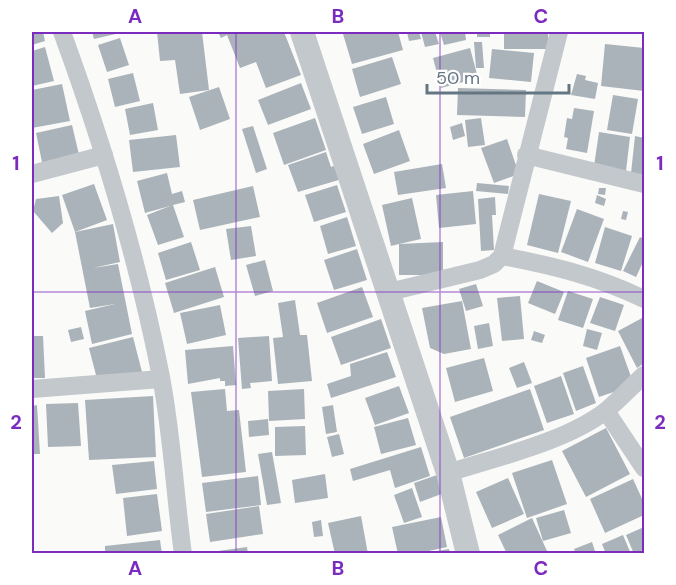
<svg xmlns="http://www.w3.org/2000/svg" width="676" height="585" font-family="'DM Sans',sans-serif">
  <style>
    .building { fill: #aab3b9 }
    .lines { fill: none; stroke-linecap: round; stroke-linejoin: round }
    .minor { stroke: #c3c8cc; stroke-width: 18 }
    .tertiary { stroke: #c3c8cc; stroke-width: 24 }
    .grid { fill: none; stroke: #7b2cbf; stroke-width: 1.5; stroke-opacity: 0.55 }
    .neatline { fill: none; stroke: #7b2cbf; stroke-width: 2 }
    .grid-label { font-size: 20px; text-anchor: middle; font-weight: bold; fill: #7b2cbf }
  </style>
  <rect width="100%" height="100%" fill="#fafaf8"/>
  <g class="building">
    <path d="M32,32H43L45,41L32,45Z"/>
    <path d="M92,32H124L94,39Z"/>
    <path d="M157,32H202L209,90L180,94L175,60L160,61Z"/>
    <path d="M218,32H284L301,75L266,88L256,62L240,68L227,35L221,38Z"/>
    <path d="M353,32H398L403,50L352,64L343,34Z"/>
    <path d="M407,32H419L421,39L409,41Z"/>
    <path d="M421,32H435L439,44L425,47Z"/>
    <path d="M440,32H454L455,34L465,32L466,40L444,45Z"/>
    <rect x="477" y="32" width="13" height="5"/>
    <rect x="504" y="32" width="44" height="17"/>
    <path d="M120,38L129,65L107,72L98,45Z"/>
    <path d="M474,42H482L484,68H476Z"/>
    <path d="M605,44L644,48V91L601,86Z"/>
    <path d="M45,47L54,81L32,86V51Z"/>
    <path d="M470,48L478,78L441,88L433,58Z"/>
    <path d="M492,49L534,53L531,82L489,78Z"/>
    <path d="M392,57L401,84L360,97L352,69Z"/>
    <path d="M133,73L140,101L115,107L108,79Z"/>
    <path d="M577,74L586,76L585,80L598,83L595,99L571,95Z"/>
    <path d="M301,83L311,109L268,125L258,100Z"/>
    <path d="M62,84L70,121L32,128V90Z"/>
    <path d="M219,87L230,119L200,130L189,97Z"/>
    <path d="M458,88L526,90L525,117L457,115Z"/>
    <path d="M613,95L638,99L632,134L607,130Z"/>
    <path d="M386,97L394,124L362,134L353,107Z"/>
    <path d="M153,103L158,130L130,135L125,109Z"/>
    <path d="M574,108L594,111L587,153L566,149L568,138L564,137L567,118L572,119Z"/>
    <path d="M315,118L326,150L284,165L273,133Z"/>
    <path d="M481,118L485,145L468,147L465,120Z"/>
    <path d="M462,123L465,136L453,140L450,127Z"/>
    <path d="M72,125L80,159L43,167L36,133Z"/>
    <path d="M253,126L267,169L256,173L242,129Z"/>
    <path d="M399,130L410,161L374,174L363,144Z"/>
    <path d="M599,132L630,137L626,171L594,166Z"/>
    <path d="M176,135L180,167L133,172L129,140Z"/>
    <path d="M635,136L644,138V175L631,173Z"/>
    <path d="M507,139L519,174L494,183L481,148Z"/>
    <path d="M326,152L331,167L336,165L342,179L298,192L288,165Z"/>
    <path d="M442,164L446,188L398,195L394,172Z"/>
    <path d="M167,173L172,194L182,191L185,202L173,205L184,237L158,245L147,215L170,206L145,213L137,181Z"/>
    <path d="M477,183L509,186L508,194L476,191Z"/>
    <path d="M94,184L107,220L75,232L62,195Z"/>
    <path d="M337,185L346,212L314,222L305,195Z"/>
    <path d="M253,186L260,217L200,230L193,200Z"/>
    <path d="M599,188H606L605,195L598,194Z"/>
    <path d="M473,191L476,224L439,228L436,195Z"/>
    <path d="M539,194L571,201L558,253L527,245Z"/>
    <path d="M597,195L606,199L604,206L595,203Z"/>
    <path d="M59,196L63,223L52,233L33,211L36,199Z"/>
    <path d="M495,197L496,215H492L494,250L481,251L478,199Z"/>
    <path d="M412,198L421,239L399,244L443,242V275H399V244L391,246L382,205Z"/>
    <path d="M577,209L604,219L588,262L561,252Z"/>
    <path d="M623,211L628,212L626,220L621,219Z"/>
    <path d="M347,217L356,246L328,254L320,226Z"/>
    <path d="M113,224L120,262L93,268L118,264L132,334L92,344L85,311L115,304L90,308L75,232Z"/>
    <path d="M251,226L256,256L231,260L226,229Z"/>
    <path d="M605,227L632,236L621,271L595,263Z"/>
    <path d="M640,237L644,239V260L636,277L623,271Z"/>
    <path d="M191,242L200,270L166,280L158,253Z"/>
    <path d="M357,249L367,280L334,290L324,260Z"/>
    <path d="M265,260L273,291L255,296L246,265Z"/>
    <path d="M215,267L224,297L174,313L165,283Z"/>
    <path d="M537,281L564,292L555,314L528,303Z"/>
    <path d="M476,284L483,306L466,311L459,289Z"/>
    <path d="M362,287L373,317L327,333L317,303Z"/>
    <path d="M568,291L593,299L583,328L558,320Z"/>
    <path d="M520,296L524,339L502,341L497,298Z"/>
    <path d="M600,297L624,305L615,331L590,323Z"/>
    <path d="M295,300L300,335H307L312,381L278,384L273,338L283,337L278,303Z"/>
    <path d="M462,301L471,349L444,354L430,348L422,308Z"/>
    <path d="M220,305L226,335L187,344L180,313Z"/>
    <path d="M644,317V363L637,368L618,331Z"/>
    <path d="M381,319L391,348L341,365L331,337Z"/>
    <path d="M489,323L493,346L478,349L474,326Z"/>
    <path d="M81,327L84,339L71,342L68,330Z"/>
    <path d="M587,329L602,333L597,350L583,346Z"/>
    <path d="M534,331L545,335L542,343L531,340Z"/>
    <path d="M32,336H43L45,378H32Z"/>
    <path d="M269,336L272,381L250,383L251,388L242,389L238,338Z"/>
    <path d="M133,337L142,372L98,383L89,348Z"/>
    <path d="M233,346L236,385L225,386V381H220V378L188,384L185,350Z"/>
    <path d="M620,346L634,385L599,397L586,358Z"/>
    <path d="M387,352L396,377L331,398L327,384L351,376L350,364Z"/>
    <path d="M484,358L493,391L455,402L446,368Z"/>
    <path d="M524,362L532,383L517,388L509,368Z"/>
    <path d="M583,366L596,403L576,411L563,373Z"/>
    <path d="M561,376L574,414L547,423L534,386Z"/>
    <path d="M399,386L409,413L375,425L365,398Z"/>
    <path d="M225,389L227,411L239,410L246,472L202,477L191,392Z"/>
    <path d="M304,389L305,419L269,421L268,391Z"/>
    <path d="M530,389L544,430L464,458L450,417Z"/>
    <path d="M153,396L156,457L89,460L85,400Z"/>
    <path d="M78,403L81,446L48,447L46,404Z"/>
    <path d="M37,405L40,454H32V406Z"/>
    <path d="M333,405L337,432L326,434L322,407Z"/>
    <path d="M408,418L416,445L381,454L374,427Z"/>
    <path d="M268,419L269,435L249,437L248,421Z"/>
    <path d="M305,426L306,455L275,456V427Z"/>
    <path d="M606,428L630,474L586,497L562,451Z"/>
    <path d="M339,434L344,454L332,457L327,437Z"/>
    <path d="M421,447L430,476L395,488L390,470L353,481L350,469Z"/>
    <path d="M272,452L281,503L267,505L258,454Z"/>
    <path d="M552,460L567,504L527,518L512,473Z"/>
    <path d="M154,461L157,489L116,494L112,465Z"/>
    <path d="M325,474L328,498L295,503L292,480Z"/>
    <path d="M437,475L444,493L420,502L414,483Z"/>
    <path d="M258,476L261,505L206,512L202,483Z"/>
    <path d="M508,478L524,514L492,528L476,492Z"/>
    <path d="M633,479L644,503V515L605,533L590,499Z"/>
    <path d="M412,488L422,517L404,523L394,495Z"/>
    <path d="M157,494L162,531L127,536L123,498Z"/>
    <path d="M259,506L263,534L210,542L206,514Z"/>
    <path d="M564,510L571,533L543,541L536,518Z"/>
    <path d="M361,516L368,554H335L328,523Z"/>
    <path d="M441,517L447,547L415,554H398L392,527Z"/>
    <path d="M532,518L547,551L542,554H507L498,535Z"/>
    <path d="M321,520L323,536L314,537L312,522Z"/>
    <path d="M644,527V554H634L626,535Z"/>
    <path d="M623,535L631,554H606L602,544Z"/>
    <path d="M160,540L162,554H105V546Z"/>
    <path d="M592,542L596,554H576L574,549Z"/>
    <path d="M247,547L248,554H211V552Z"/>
    <path d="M449,549L450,554H431V552Z"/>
  </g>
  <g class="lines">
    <g class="minor">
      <path d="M62,32C103,144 138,260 161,377C172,434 175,496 183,554"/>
      <path d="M526,155L644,184"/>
      <path d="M32,174L104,155"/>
      <path d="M502,256C554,266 596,276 644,299"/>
      <path d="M389,292L480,270L494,264L502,256L559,32"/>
      <path d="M32,389L161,379"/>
      <path d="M606,411L644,468"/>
      <path d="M448,473C497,457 566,442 607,410C620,399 632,386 644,375"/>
    </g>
    <path class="tertiary" d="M302,32L448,473L468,554"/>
  </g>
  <path class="grid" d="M236,32V554M440,32V554M32,292H644"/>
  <rect width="676" height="585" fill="none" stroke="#ffffff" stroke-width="66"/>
  <path d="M427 84v9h142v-9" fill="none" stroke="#657683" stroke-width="3"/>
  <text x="436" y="84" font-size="18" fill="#657683" stroke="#ffffff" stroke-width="4.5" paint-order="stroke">50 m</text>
  <rect x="33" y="33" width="610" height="519" class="neatline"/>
  <g class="grid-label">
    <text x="135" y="23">A</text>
    <text x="338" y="23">B</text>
    <text x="541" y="23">C</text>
    <text x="16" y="170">1</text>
    <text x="660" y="170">1</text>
    <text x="16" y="429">2</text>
    <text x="660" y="429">2</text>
    <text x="135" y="575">A</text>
    <text x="338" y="575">B</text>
    <text x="541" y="575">C</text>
  </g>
</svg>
